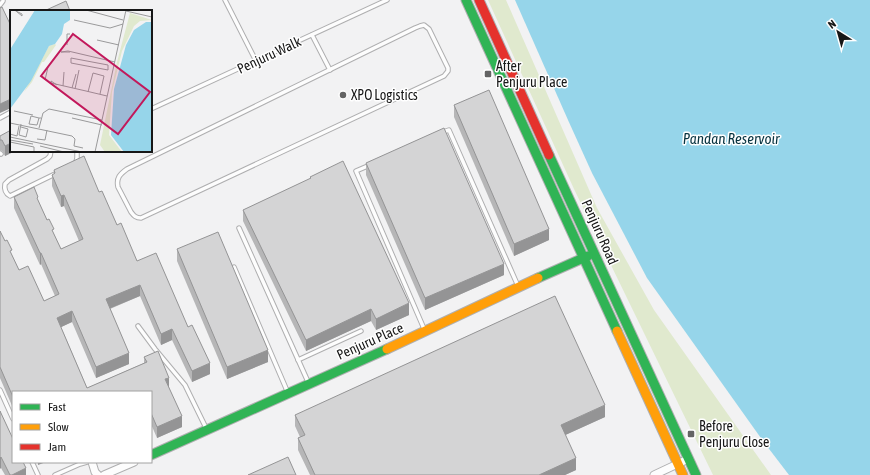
<svg xmlns="http://www.w3.org/2000/svg" width="870" height="475" font-family="'Asap Condensed',sans-serif">
  <style>
    .grass { fill: #e0e9ce }
    .water { fill: #96d5ea }
    .lines { fill: none; stroke-linecap: round; stroke-linejoin: round }
    .lane-casing { stroke: #afafb0; stroke-width: 5.5 }
    .street-casing { stroke: #afafb0; stroke-width: 9 }
    .fast-casing { stroke: #afafb0; stroke-width: 11 }
    .slow-casing { stroke: #afafb0; stroke-width: 11 }
    .jam-casing { stroke: #afafb0; stroke-width: 11 }
    .lane { stroke: #fdfdfd; stroke-width: 3.5 }
    .street { stroke: #fdfdfd; stroke-width: 7 }
    .fast { stroke: #30b455; stroke-width: 9 }
    .slow { stroke: #ff9f0a; stroke-width: 9 }
    .jam { stroke: #e5322d; stroke-width: 9 }
    .wall { fill: #b6b6b7 }
    .shaded-wall { fill: #949495 }
    .building { fill: #d4d4d5; stroke: #949495 }
    .poi-dot { fill: #646464; stroke: #fff; stroke-width: 1.5 }
    .labels { text-anchor: middle; stroke-width: 3; stroke-linejoin: round; paint-order: stroke }
    .street-label { font-size: 14px; fill: #171717; stroke: #fff }
    .poi-label { font-size: 14px; fill: #171717; stroke: #fff; text-anchor: start }
    .water-label { font-size: 15px; font-style: italic; fill: #073340; stroke: #fff }
    .inset-road { fill: none; stroke: #9a9a9b; stroke-width: 1 }
    .view { fill: #c2185b; fill-opacity: 0.15; stroke: #c2185b; stroke-width: 2 }
    .inset-edge { fill: none; stroke: #171717; stroke-width: 2 }
  </style>
  <rect width="100%" height="100%" fill="#f2f2f3"/>
  <path class="grass" d="M488,0H506L597,208L654,310L771,475H713L574,189Z"/>
  <path class="water" d="M515,0H870V475H789L763,441L647,278L592,173L568,120Z"/>
  <g class="lines">
    <g class="lane-casing">
      <g id="lane">
        <path d="M225,0L256,61"/>
        <path d="M0,5L3,1V0"/>
        <path d="M424,25L429,29L448,68V71L444,76L141,218C136,218 134,216 131,212L118,187C116,178 120,174 127,169L415,28L420,26Z"/>
        <path d="M312,35L330,70"/>
        <path d="M151,109L387,0"/>
        <path d="M0,118L11,112"/>
        <path d="M443,132L449,130L518,286"/>
        <path d="M51,151L50,156L47,159L9,180L5,184C4,189 5,193 10,196L55,174"/>
        <path d="M0,153L1,154"/>
        <path d="M76,162L77,158V151"/>
        <path d="M370,165L356,171L425,331"/>
        <path d="M239,228L309,384"/>
        <path d="M234,267L288,393"/>
        <path d="M138,326L155,349L185,385L207,430"/>
        <path d="M298,360L361,331"/>
        <path d="M0,390L13,419"/>
        <path d="M32,462L38,475"/>
        <path d="M55,475L80,464L87,462"/>
      </g>
    </g>
    <g class="street-casing">
      <g id="street">
        <path d="M92,462L95,472L98,475"/>
        <path d="M104,475L134,462"/>
        <path d="M654,475L688,459"/>
      </g>
    </g>
    <g class="fast-casing">
      <g id="fast">
        <path d="M466,0L617,331"/>
        <path d="M549,155L696,475"/>
        <path d="M538,278L588,256"/>
        <path d="M151,455L387,349"/>
      </g>
    </g>
    <g class="slow-casing">
      <g id="slow">
        <path d="M617,331L683,475"/>
        <path d="M387,349L538,278"/>
      </g>
    </g>
    <g class="jam-casing">
      <path id="jam" d="M479,0L549,155"/>
    </g>
    <use href="#lane" class="lane"/>
    <use href="#street" class="street"/>
    <use href="#fast" class="fast"/>
    <use href="#slow" class="slow"/>
    <use href="#jam" class="jam"/>
  </g>
  <g class="wall">
    <path d="M454,105L549,240L514,256L454,117Z"/>
    <path d="M0,136L11,151H15L5,156L2,151L0,150Z"/>
    <path d="M366,163L504,275L425,310L366,175Z"/>
    <path d="M54,170L99,192L137,261L188,327L210,374L192,382L172,340L161,345L140,296L110,309L129,364L96,378L72,322L61,327L87,388L144,363V357L169,388L182,427L157,438L151,424V392H13V408L0,378V231L19,270L44,301L55,296L41,264L40,265L14,208V197L38,201L61,249L79,241L64,206L61,207L52,186V175L54,174Z"/>
    <path d="M310,177L409,315L376,330L371,321L306,351L243,221V210L310,179Z"/>
    <path d="M177,249L268,362L227,379L177,261Z"/>
    <path d="M0,411L26,475H5L1,468Z"/>
    <path d="M295,415L605,417L565,435L576,470L565,475H310L298,450V438L300,437L295,426Z"/>
  </g>
  <g class="shaded-wall">
    <path d="M11,99V108L0,113V104Z"/>
    <path d="M11,143V151H15L5,156V146Z"/>
    <path d="M64,195V206L61,207V196Z"/>
    <path d="M549,229V240L514,256V244Z"/>
    <path d="M40,253H41V264L40,265Z"/>
    <path d="M504,264V275L425,310V298Z"/>
    <path d="M140,285V296L106,310V299Z"/>
    <path d="M409,303V315L376,330V319Z"/>
    <path d="M371,309V321L306,351V340Z"/>
    <path d="M72,311V322L57,329V318Z"/>
    <path d="M172,329V340L161,345V334Z"/>
    <path d="M268,350V362L227,379V367Z"/>
    <path d="M129,353V364L96,378V367Z"/>
    <path d="M210,363V374L192,382V371Z"/>
    <path d="M169,378V389L165,379Z"/>
    <path d="M605,405V417L561,437V425Z"/>
    <path d="M182,416V427L157,438V427Z"/>
    <path d="M1,457V468L0,469V458Z"/>
    <path d="M576,458V470L565,475H539Z"/>
    <path d="M38,462H46L38,465Z"/>
    <path d="M26,468V475H12Z"/>
  </g>
  <g class="building">
    <path d="M66,1L70,11H44Z"/>
    <path d="M2,7L11,26V99L0,104V8Z"/>
    <path d="M489,90L549,229L514,244L454,105Z"/>
    <path d="M444,128L504,264L425,298L366,163Z"/>
    <path d="M11,130V143L5,146L2,140H0V136Z"/>
    <path d="M84,156L99,192L102,191L117,225L121,223L137,261L156,253L188,327L192,325L210,363L192,371L172,329L161,334L140,285L106,299L129,353L96,367L72,311L57,318L87,388L147,362L144,357L158,351L169,378L165,379L182,416L157,427L151,413V392H13V397L0,367V231L5,241L7,240L12,250L10,251L19,270L28,266L44,301L59,294L41,253H40L14,197L34,187L38,197L37,198L47,220L49,219L54,229L52,230L61,249L83,239L64,195L61,196L52,175L55,173L54,170Z"/>
    <path d="M343,161L409,303L376,319L371,309L306,340L243,210L311,178L310,177Z"/>
    <path d="M218,232L268,350L227,367L177,249Z"/>
    <path d="M555,296L605,405L561,425L576,458L539,475H315L298,438L305,435L295,415Z"/>
    <path d="M0,411L13,439V462H23L26,468L12,475H10L1,457L0,458Z"/>
    <path d="M288,457L296,475H248Z"/>
  </g>
  <g class="poi-dot">
    <rect x="484" y="70" width="8" height="8" rx="2"/>
    <circle cx="343" cy="95" r="4"/>
    <rect x="687" y="430" width="8" height="8" rx="2"/>
  </g>
  <g class="labels">
    <g class="street-label">
      <text transform="translate(269 55) rotate(-25)" y="5">Penjuru Walk</text>
      <text transform="translate(600 232) rotate(66)" y="5">Penjuru Road</text>
      <text transform="translate(370 341) rotate(-24)" y="5">Penjuru Place</text>
    </g>
    <g class="poi-label">
      <text x="496" y="71">After<tspan x="496" dy="16">Penjuru Place</tspan></text>
      <text x="351" y="100">XPO Logistics</text>
      <text x="699" y="431">Before<tspan x="699" dy="16">Penjuru Close</tspan></text>
    </g>
    <g class="water-label">
      <text x="731" y="144">Pandan Reservoir</text>
    </g>
  </g>
  <g transform="translate(10 10)">
    <rect width="142" height="142" fill="#f2f2f3"/>
    <path d="M120,3L142,10L130,11L124,16L112,41L102,82L99,125L112,142H95L90,135L107,52Z" fill="#e0e9ce"/>
    <path d="M45,34L46,35L34,52H32L22,72L14,82L39,36Z" fill="#e0e9ce"/>
    <path d="M25,0H60V10L54,14L52,24L45,34L39,36L21,71L0,99L1,38ZM136,12H142V142H114L101,125L104,79L116,35L124,20Z" fill="#96d5ea"/>
    <path class="inset-road" d="M4,0L12,4V6L6,1M76,0L113,10M116,1L142,7M64,10L100,18L113,14M87,30L109,35M57,35V24H60M58,41L105,52M58,41L51,42H60M61,48L98,55V60L61,53ZM35,70L38,57M47,75L41,71V73L76,81L97,86M53,76L54,62M62,78L66,64M65,79L69,60M78,82L83,63L94,66L90,84M4,101L23,105M29,108L27,115L19,114L21,106L29,108H31M62,108L92,115M0,113L62,126L65,129L64,136L73,138M11,117L18,119L16,127L9,125L11,114M29,118L33,103L39,99L92,110M0,124L7,126L9,116M0,127L72,142M27,129L35,130L37,120M0,130L23,134M0,132L24,137V142M30,136L54,142M85,142L116,0"/>
    <path class="view" d="M63,24L140,82L108,124L31,66Z"/>
    <rect width="142" height="142" class="inset-edge"/>
  </g>
  <rect x="12" y="391" width="140" height="72" fill="#ffffff" stroke="#a2a2a2"/>
  <rect x="20" y="404" width="20" height="6" fill="#30b455" stroke="#a2a2a2"/>
  <text x="48" y="411" font-size="12" fill="#171717">Fast</text>
  <rect x="20" y="424" width="20" height="6" fill="#ff9f0a" stroke="#a2a2a2"/>
  <text x="48" y="431" font-size="12" fill="#171717">Slow</text>
  <rect x="20" y="444" width="20" height="6" fill="#e5322d" stroke="#a2a2a2"/>
  <text x="48" y="451" font-size="12" fill="#171717">Jam</text>
  <g transform="translate(838 32) rotate(323)" stroke="#ffffff" stroke-width="3" paint-order="stroke">
  <path d="M0-3L7 15L0 10L-7 15Z" fill="#171717"/>
  <text y="-6" font-size="11" font-weight="bold" text-anchor="middle" fill="#171717">N</text>
  </g>
</svg>
